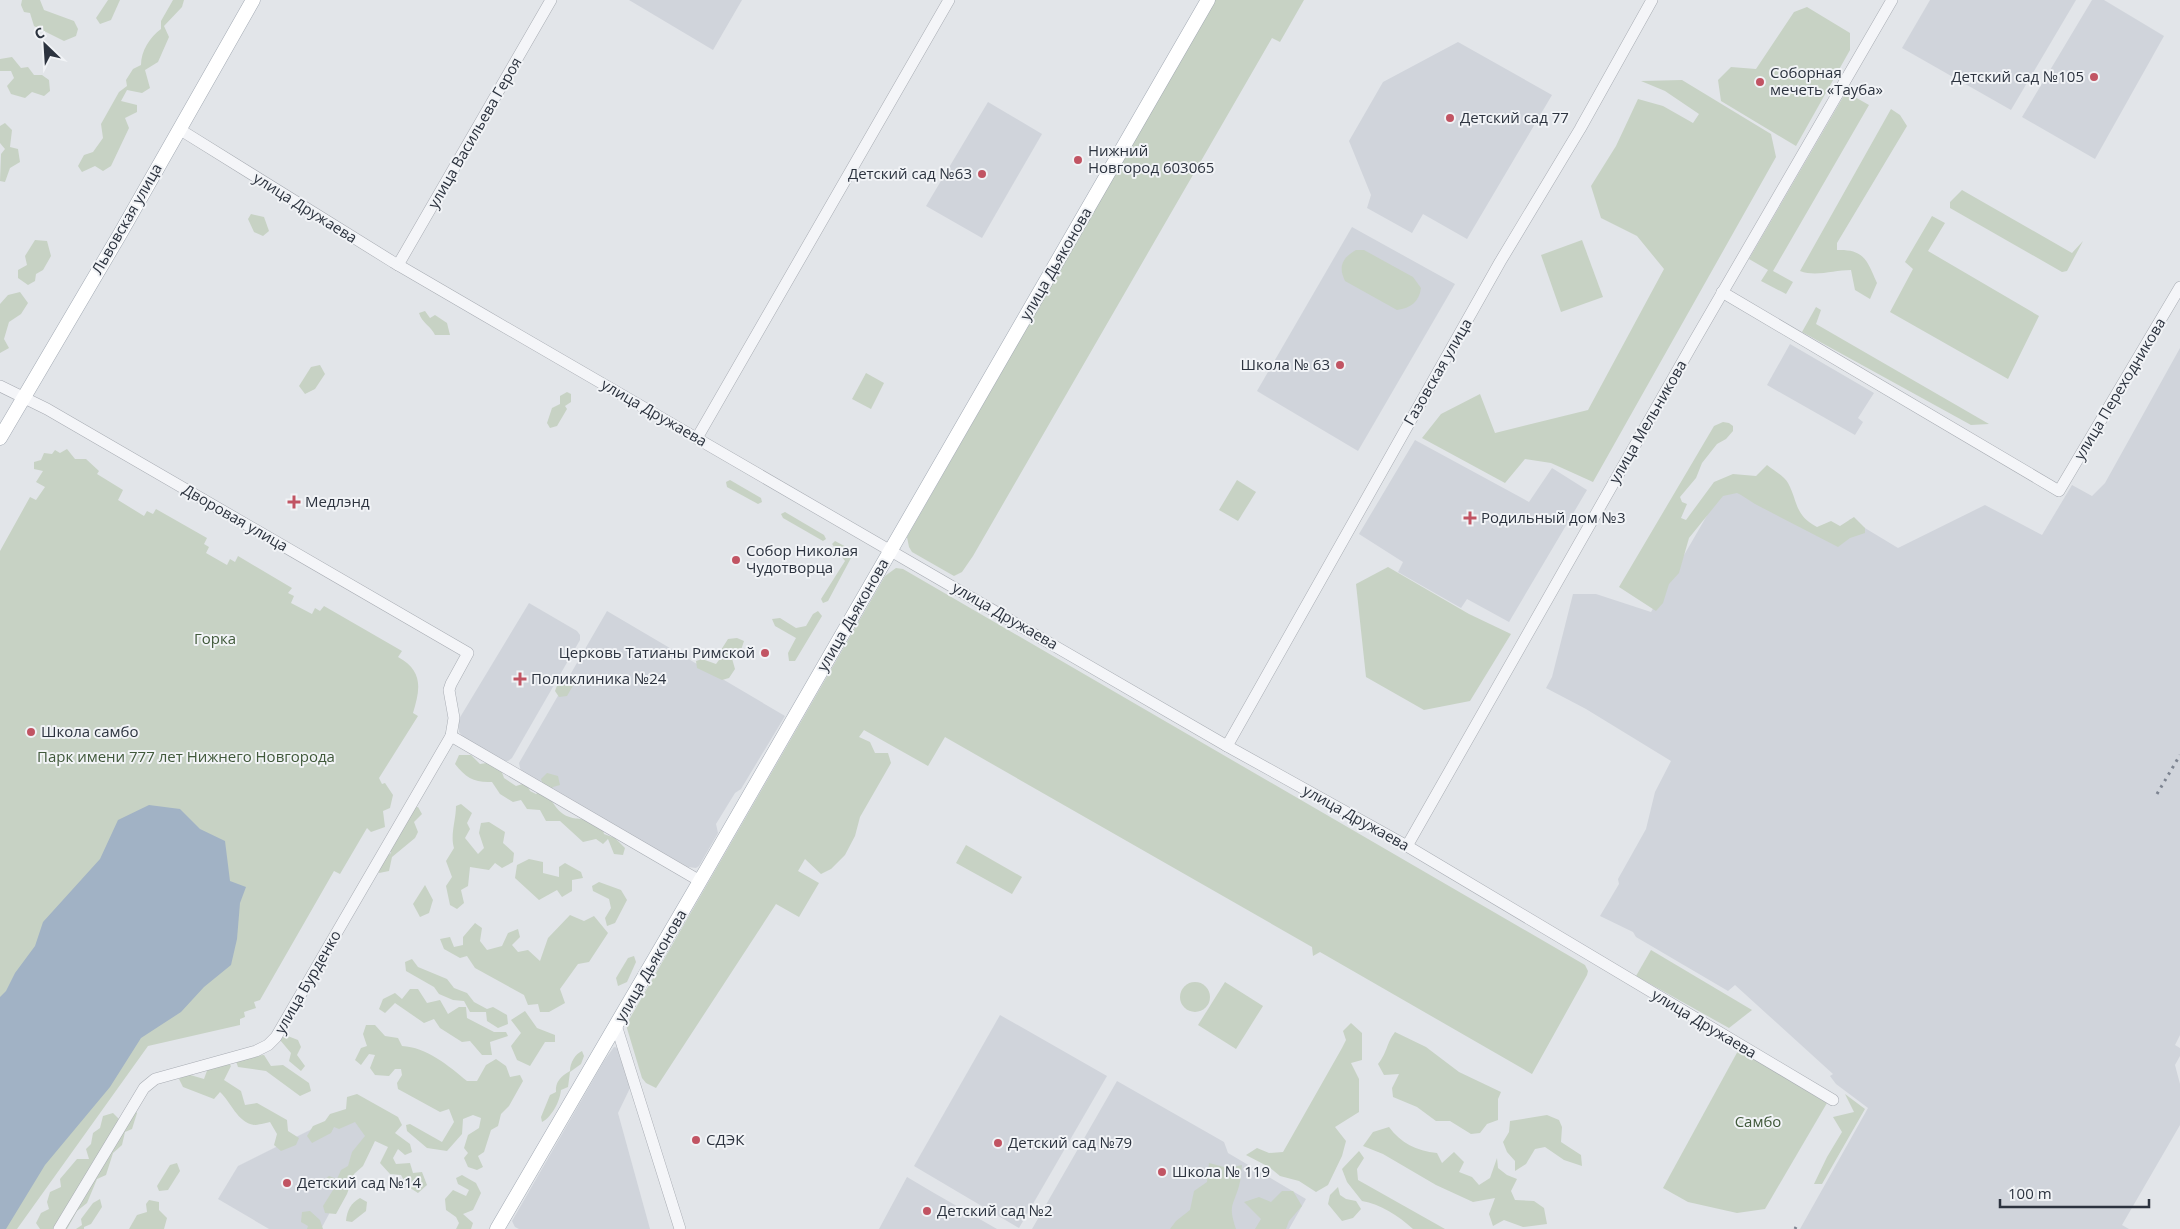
<svg xmlns="http://www.w3.org/2000/svg" width="2180" height="1229" font-family="'Open Sans',sans-serif">
  <style>
    .built { fill: #d0d4db }
    .green { fill: #c7d2c4 }
    .water { fill: #a1b2c5 }
    .lines { fill: none; stroke-linecap: round; stroke-linejoin: round }
    .minor-casing { stroke: #a8acb3; stroke-width: 12 }
    .major-casing { stroke: #a2a9b3; stroke-width: 15 }
    .minor { stroke: #f4f5f8; stroke-width: 11 }
    .major { stroke: #fff; stroke-width: 14 }
    .rail { stroke: #7d8491; stroke-width: 3; stroke-dasharray: 2.5 5; stroke-linecap: butt }
    .poi-dot { fill: #c15463; stroke: #f1f3f6; stroke-width: 2 }
    .labels { text-anchor: middle; stroke-width: 4; stroke-linejoin: round; paint-order: stroke }
    .poi-label { font-size: 15px; fill: #2c333f; stroke: #f1f3f6; text-anchor: start }
    .street-label { font-size: 15px; fill: #2c333f; stroke: #f1f3f6 }
    .park-label { font-size: 15px; fill: #40593a; stroke: #f1f3f6 }
  </style>
  <rect width="100%" height="100%" fill="#e2e5e9"/>
  <g class="built">
    <path d="M629,0H742L713,50Z"/>
    <path d="M1930,0H2076L2011,110L1902,48Z"/>
    <path d="M2092,0H2104L2164,36L2095,159L2022,117Z"/>
    <path d="M1458,42L1552,95L1467,239L1423,214L1412,233L1367,208L1371,195L1349,141L1383,82Z"/>
    <path d="M988,102L1042,134L982,238L926,206Z"/>
    <path d="M1352,227L1455,284L1358,451L1257,391Z"/>
    <path d="M1790,344L1874,393L1858,418L1863,422L1855,435L1767,385Z"/>
    <path d="M2180,348V1035L2175,1045L2180,1048V1056L2175,1065L2180,1084V1125L2122,1225L2129,1229H1800L1868,1108L1836,1084L1830,1076L1833,1074L1735,985L1728,991L1636,937L1633,932L1600,916L1619,884L1618,879L1646,829L1655,792L1671,761L1586,709L1546,688L1552,677L1573,594H1596L1651,612L1727,481L1836,542L1850,519L1898,548L1985,505L2042,535L2072,485L2092,496L2105,483Z"/>
    <path d="M1415,440L1529,502L1552,468L1587,490L1509,622L1467,599L1461,608L1398,572L1403,562L1359,534Z"/>
    <path d="M529,603L577,631L580,635V640L512,758L508,761H502L466,740L459,732V719Z"/>
    <path d="M607,611L785,716L741,789L735,793L716,824L718,833L699,866L696,868L688,867L523,774L520,768L519,763Z"/>
    <path d="M1000,1015L1107,1076L1019,1228L914,1166Z"/>
    <path d="M614,1047L618,1048L630,1088L618,1113L650,1229H519L515,1227L512,1221L604,1061Z"/>
    <path d="M1117,1081L1224,1142L1228,1153L1306,1199L1289,1229H1032Z"/>
    <path d="M348,1111L375,1128L321,1229H269L218,1199L238,1166Z"/>
    <path d="M907,1177L934,1193L997,1229H879Z"/>
  </g>
  <g class="green">
    <path d="M22,0H40L44,10L74,21L78,29L76,36L64,41L34,26L30,13L24,12L21,5Z"/>
    <path d="M108,0H120L111,20L100,24L96,18Z"/>
    <path d="M173,0H184L182,7L164,26L169,37L158,62L145,70L150,88L142,93L127,90L121,101L137,105V112L125,118L129,128L111,166L103,171L95,166L82,172L78,166L84,155L93,152L103,138L101,124L119,92L127,86L126,80L133,69L141,65C141,51 150,37 161,29V21Z"/>
    <path d="M1215,0H1304L1280,42L1272,38L973,556L962,572L954,576L912,552L909,547L907,537Z"/>
    <path d="M1807,7L1850,33V50L1796,146L1721,101L1718,80L1731,67L1756,69L1794,12Z"/>
    <path d="M12,57L21,68L28,67L34,75H42L49,80L50,91L44,96L32,92L25,98L11,94L7,86L14,78L11,71H0V59Z"/>
    <path d="M1682,80L1771,134L1776,157L1593,482L1551,463L1525,459L1505,483L1422,438L1441,414L1480,394L1495,433L1588,410L1664,269L1637,236L1601,218L1591,186L1616,146L1638,99L1663,106L1693,123L1699,114L1665,91L1641,81Z"/>
    <path d="M1846,92L1869,105L1773,271L1793,282L1786,294L1761,281L1768,270L1749,259Z"/>
    <path d="M1891,109L1900,115L1907,126L1837,243V250C1865,249 1867,261 1877,283L1870,299L1855,290L1851,270C1834,270 1816,277 1800,271Z"/>
    <path d="M5,123L12,130L10,147L18,149L20,162L10,168L5,182L0,181L1,154L5,149L0,143V126Z"/>
    <path d="M1962,190L2072,253L2083,241L2067,271L2062,272L1950,208V202Z"/>
    <path d="M251,214L264,217L269,231L263,236L254,232L248,219Z"/>
    <path d="M1932,216L1945,223L1928,251L2039,316L2008,379L1890,312L1913,269L1905,262Z"/>
    <path d="M35,240L47,241L51,256L43,270L36,274L35,281L28,285L18,278V270L27,265L25,256Z"/>
    <path d="M1582,240L1603,297L1561,312L1541,255Z"/>
    <path d="M1356,250H1364L1413,277L1421,288C1419,302 1411,308 1397,310L1345,281C1338,267 1342,258 1356,250Z"/>
    <path d="M20,292L28,303L21,314L9,322L4,339L9,348L0,353V304L8,295Z"/>
    <path d="M1816,307L1821,310L1816,324L1989,424L1971,425L1802,332Z"/>
    <path d="M425,311L430,318L435,315L447,323L450,335H435C431,326 422,323 419,313Z"/>
    <path d="M320,365L325,374L315,389L305,394L299,386L311,367Z"/>
    <path d="M866,373L884,383L871,409L852,399Z"/>
    <path d="M567,392L571,394V402L565,406L567,409L557,426L550,428L547,423L552,408L560,404V396Z"/>
    <path d="M1723,422L1729,423L1733,426V431L1726,439L1717,444L1702,463L1696,478L1680,497L1682,502L1687,504L1681,518L1686,520L1714,482L1733,474L1756,476L1767,465C1773,470 1784,476 1788,483C1798,501 1794,515 1817,527L1831,521L1840,526L1854,517L1865,528V533L1850,538L1838,547L1755,504L1741,495L1737,493L1723,496L1689,538L1679,573L1669,584L1663,603L1656,611L1619,587L1714,426Z"/>
    <path d="M67,449L75,459H86L99,471L97,474L123,490L118,500L144,516L147,511L153,514L156,509L207,538L204,544L209,547L206,553L227,565L230,559L235,562L238,556L292,588L288,593L294,596L291,603L312,614L315,608L320,611L324,606L402,651L398,657C424,671 420,690 413,713L418,716L379,778L382,784L385,783L393,795L390,808L383,811L385,827L371,832L367,828L340,874L334,871L260,1000L254,1002L256,1008L244,1012L245,1017L240,1019V1025L148,1046L17,1229H0V551L30,497L36,500L45,487L36,482L43,471L34,469V462L41,460L44,453L52,454L55,450L60,453Z"/>
    <path d="M730,480L761,498L762,502L758,504L727,487L726,482Z"/>
    <path d="M1237,480L1256,492L1238,521L1219,510Z"/>
    <path d="M785,512L824,535L826,539L823,541L783,518L781,514Z"/>
    <path d="M835,541L850,549L852,556L828,601L823,603L821,599L845,561L832,544Z"/>
    <path d="M1388,567L1469,614L1511,634L1470,701L1424,710L1366,677L1356,584Z"/>
    <path d="M896,568L903,569L1585,965L1588,971L1587,975L1532,1074L1320,952L1313,956L1312,947L945,737L928,766L864,730L859,737L870,742L875,753H888L891,763L860,817L855,836L845,855L831,869L821,874L805,859L798,871L819,883L799,917L776,904L656,1088L646,1083L642,1078L626,1025L885,576Z"/>
    <path d="M818,611L822,616L795,661H789L788,653L796,638L775,626L772,619L780,618L796,628L806,626L813,614Z"/>
    <path d="M737,638L744,641L740,653L731,655L735,669L729,678L722,680L697,668L696,661L702,659L716,664L722,656L721,650L728,639Z"/>
    <path d="M564,675L572,677L574,684L567,696L559,697L555,691L558,683Z"/>
    <path d="M459,755H471L480,764L493,762L500,767L504,778L516,786L526,783L530,791L536,794L544,788L541,779L547,773L558,776L560,785L553,787L548,794C566,830 578,811 602,826L604,834L615,838L625,848L623,855L614,854L608,839L603,844L596,839L583,842L560,821H546L540,810L527,809L521,800L513,802L500,794L492,782C475,783 466,778 455,764Z"/>
    <path d="M461,804L472,813L467,823L470,829L465,838L478,854L484,848L479,833L481,823L489,822L505,832L503,843L514,853L513,862L502,868L495,863L489,870L470,867L468,886L461,890L464,903L457,909L450,905L446,886L452,877L446,861L454,848C450,835 456,820 456,806Z"/>
    <path d="M418,807L422,814L414,822L418,832L415,838L392,857L389,871L379,873L380,861L391,853L390,842L410,808Z"/>
    <path d="M966,845L1022,877L1012,894L956,863Z"/>
    <path d="M529,859L543,862V873L559,877V867L565,863L581,872L583,878L572,880V891L562,897L557,890L539,900L515,878L517,865Z"/>
    <path d="M599,882L621,890L627,900L615,923L607,926L605,918L611,908L609,899L593,891L592,886Z"/>
    <path d="M425,885L433,900L429,913L420,917L413,904Z"/>
    <path d="M570,915L584,921L594,916L608,933L589,962L578,964L560,989L565,1003L549,1012H540L538,1004L528,1005L524,995L475,968L467,956L460,958L444,949L440,939L450,937L454,947L463,945V937L475,923L482,928L480,941L487,950L502,946L508,933L518,929L520,937L512,945L518,952L528,950L540,961L548,938Z"/>
    <path d="M1651,950L1752,1010L1729,1028L1636,976Z"/>
    <path d="M634,956L636,962L627,982L618,986L616,978L628,958Z"/>
    <path d="M412,959L418,967L447,979L454,988L467,993L474,1002L487,1009L493,1007L507,1015L508,1024L498,1028L487,1021L486,1012H470L464,1001L453,1000L439,994L434,987L406,971L405,962Z"/>
    <path d="M1225,982L1263,1006L1236,1049L1198,1025Z"/>
    <circle cx="1195" cy="997" r="15"/>
    <path d="M410,989H418L427,1003L440,1000L448,1014L459,1007H466L467,1018L494,1032H506L508,1036L490,1042L492,1055H482L470,1041L462,1042L440,1028L434,1019L424,1023L395,1003L385,1013L379,1009L383,999L395,993L402,999Z"/>
    <path d="M525,1011L537,1028L555,1035V1042H545L530,1066L517,1060L511,1046L521,1033L511,1020Z"/>
    <path d="M1351,1023L1362,1033V1060L1351,1063L1359,1079V1112L1335,1127L1346,1141L1342,1156L1328,1185L1316,1192L1299,1181L1280,1176L1269,1167L1246,1155L1257,1148L1269,1153L1283,1152L1342,1048L1346,1040L1343,1031Z"/>
    <path d="M366,1025H375L385,1036L398,1038L402,1046C426,1047 449,1066 467,1081H477L486,1065L496,1059L506,1066L510,1077L520,1075L523,1081L509,1106L501,1114L498,1126L491,1130L484,1152L478,1156L483,1167L477,1170L468,1167L464,1158L468,1153L464,1148L468,1135L479,1128L481,1118L473,1115L463,1119L462,1134L447,1151L427,1148L407,1131L406,1125L410,1124L442,1142L454,1122L449,1109L440,1112L398,1089L397,1083L402,1075L401,1069H395L389,1076L375,1075L370,1068L375,1055L369,1054L361,1065L355,1060L361,1048L367,1046L363,1034Z"/>
    <path d="M1395,1032L1426,1047L1459,1072L1501,1092L1498,1099V1120L1487,1124L1480,1133L1471,1134L1450,1121H1436L1417,1107L1393,1097L1392,1088L1399,1074L1384,1075L1378,1064C1388,1051 1386,1044 1395,1032Z"/>
    <path d="M285,1035L298,1040L301,1047L297,1055L305,1066L301,1071L289,1061L291,1053L280,1040Z"/>
    <path d="M1739,1049L1827,1103L1765,1209L1737,1213L1688,1202L1663,1188Z"/>
    <path d="M582,1051L584,1056L581,1064L570,1072L568,1087L561,1090C560,1101 552,1117 542,1122L541,1117L550,1095L556,1092C555,1082 561,1076 570,1071C570,1063 575,1054 582,1051Z"/>
    <path d="M264,1055L271,1066L283,1065L309,1083L311,1091L300,1096L266,1071L238,1067L235,1058Z"/>
    <path d="M226,1060L231,1066L224,1080L241,1091L245,1105L257,1103L287,1120L288,1131L299,1138L296,1145L281,1151L274,1145L277,1134L270,1122C265,1123 258,1125 254,1125C237,1122 231,1102 220,1092L214,1099L183,1087L179,1079L187,1074L204,1079L209,1065Z"/>
    <path d="M357,1094L398,1117L402,1125L395,1133L410,1144L412,1152L405,1155L398,1149L393,1158L396,1164L410,1163L413,1173L422,1172L427,1185L418,1193L407,1186L401,1175L390,1174L380,1163L388,1147L375,1141L363,1166L354,1174L347,1194L336,1214L325,1213L323,1206L333,1190L326,1185L324,1180L329,1176L337,1179L341,1170L348,1166L352,1152L365,1136L355,1122L339,1129L334,1127L331,1133L312,1143L307,1136L313,1126L325,1121L330,1114L346,1109L347,1097Z"/>
    <path d="M1845,1094L1865,1109L1822,1184H1814L1827,1157L1842,1132L1833,1117L1854,1112Z"/>
    <path d="M133,1108L137,1113L132,1129L125,1132L122,1145L113,1153L106,1175L97,1179L87,1203L77,1211L67,1229H40L36,1223L41,1213L49,1209L47,1202L50,1192L61,1187L60,1179L77,1159H89L86,1149L91,1144L93,1133L100,1128L103,1116L113,1113L120,1120Z"/>
    <path d="M1547,1115L1559,1120L1562,1127L1561,1142L1581,1155L1582,1166L1564,1160L1545,1147L1535,1149L1526,1164L1515,1171V1161L1507,1152L1503,1142L1509,1132L1510,1121Z"/>
    <path d="M1389,1127C1401,1143 1416,1151 1437,1153L1442,1163L1454,1152L1464,1162L1459,1172L1472,1177L1479,1185L1490,1178L1497,1158L1498,1168L1507,1175L1517,1179L1511,1191L1515,1200L1534,1201L1544,1208L1547,1224L1523,1227L1504,1220L1493,1226L1489,1214L1495,1198L1473,1202L1436,1185L1383,1154L1363,1146L1373,1132Z"/>
    <path d="M1359,1151L1364,1158L1357,1169L1358,1180L1445,1229H1413C1399,1216 1380,1204 1362,1201L1347,1182L1342,1169Z"/>
    <path d="M177,1163L180,1171L168,1190L159,1191L157,1186L170,1165Z"/>
    <path d="M1209,1163L1228,1168L1242,1165C1241,1172 1241,1179 1239,1186C1233,1207 1228,1204 1236,1229H1170L1176,1221L1190,1210L1194,1191L1207,1182Z"/>
    <path d="M462,1175L476,1183L481,1193L473,1210L463,1214L473,1223L471,1229H456L459,1223L456,1217L446,1210L445,1199L453,1190L466,1196L469,1190L458,1184L456,1178Z"/>
    <path d="M1338,1187L1340,1195L1346,1199L1356,1201L1361,1209L1353,1218L1342,1221L1328,1204L1330,1195Z"/>
    <path d="M1282,1191H1293L1302,1206L1289,1221L1286,1229H1255L1261,1219L1244,1202L1259,1197L1271,1202Z"/>
    <path d="M360,1198L367,1202L366,1211L352,1222L346,1221C347,1210 351,1203 360,1198Z"/>
    <path d="M100,1199L102,1207L91,1224L84,1227V1229H76L82,1225L81,1219L93,1203Z"/>
    <path d="M149,1200L159,1202V1210L167,1218L164,1229H129L137,1215L147,1212L146,1204Z"/>
    <path d="M310,1211L320,1220L323,1229H307L308,1226L301,1222L302,1212Z"/>
  </g>
  <path class="water" d="M149,805L180,809L200,829L225,841L230,881L246,887L240,903L237,939L231,965L204,987L181,1012L141,1038L110,1087L45,1165L6,1229H0V997L6,991L15,973L35,946L43,922L100,859L118,820Z"/>
  <g class="lines">
    <g class="minor-casing">
      <g id="minor">
        <path d="M179,129L393,262L484,315L1227,746L1407,846L1833,1100"/>
        <path d="M398,265L551,0"/>
        <path d="M1722,292L2059,491L2180,287"/>
        <path d="M0,386L47,409L468,653L451,684L449,690L454,718L451,736L276,1037L268,1045L256,1051L155,1079L144,1088L59,1229"/>
        <path d="M697,438L949,0"/>
        <path d="M451,736L700,881"/>
        <path d="M1227,746L1500,262L1580,129L1652,0"/>
        <path d="M1407,846L1692,345L1892,0"/>
        <path d="M616,1025L680,1229"/>
      </g>
    </g>
    <g class="major-casing">
      <g id="major">
        <path d="M0,438L120,234L253,0"/>
        <path d="M497,1229L700,881L1208,0"/>
      </g>
    </g>
    <use href="#minor" class="minor"/>
    <use href="#major" class="major"/>
    <g class="rail">
      <path d="M2157,794L2180,755"/>
      <path d="M1795,1229L1796,1227"/>
    </g>
  </g>
  <g class="poi-dot">
    <circle cx="2094" cy="77" r="5"/>
    <circle cx="1760" cy="82" r="5"/>
    <circle cx="1450" cy="118" r="5"/>
    <circle cx="1078" cy="160" r="5"/>
    <circle cx="982" cy="174" r="5"/>
    <circle cx="1340" cy="365" r="5"/>
    <path d="M291.5 494.5h5v5h5v5h-5v5h-5v-5h-5v-5h5z"/>
    <path d="M1467.5 510.5h5v5h5v5h-5v5h-5v-5h-5v-5h5z"/>
    <circle cx="736" cy="560" r="5"/>
    <circle cx="765" cy="653" r="5"/>
    <path d="M517.5 671.5h5v5h5v5h-5v5h-5v-5h-5v-5h5z"/>
    <circle cx="31" cy="732" r="5"/>
    <circle cx="696" cy="1140" r="5"/>
    <circle cx="998" cy="1143" r="5"/>
    <circle cx="1162" cy="1172" r="5"/>
    <circle cx="287" cy="1183" r="5"/>
    <circle cx="927" cy="1211" r="5"/>
  </g>
  <g class="labels">
    <g class="poi-label">
      <text x="1770" y="78">Соборная<tspan x="1770" dy="17">мечеть «Тауба»</tspan></text>
      <text x="2084" y="82" text-anchor="end">Детский сад №105</text>
      <text x="1460" y="123">Детский сад 77</text>
      <text x="1088" y="156">Нижний<tspan x="1088" dy="17">Новгород 603065</tspan></text>
      <text x="972" y="179" text-anchor="end">Детский сад №63</text>
      <text x="1330" y="370" text-anchor="end">Школа № 63</text>
      <text x="305" y="507">Медлэнд</text>
      <text x="1481" y="523">Родильный дом №3</text>
      <text x="746" y="556">Собор Николая<tspan x="746" dy="17">Чудотворца</tspan></text>
      <text x="755" y="658" text-anchor="end">Церковь Татианы Римской</text>
      <text x="531" y="684">Поликлиника №24</text>
      <text x="41" y="737">Школа самбо</text>
      <text x="706" y="1145">СДЭК</text>
      <text x="1008" y="1148">Детский сад №79</text>
      <text x="1172" y="1177">Школа № 119</text>
      <text x="297" y="1188">Детский сад №14</text>
      <text x="937" y="1216">Детский сад №2</text>
    </g>
    <g class="street-label">
      <text transform="translate(475 133) rotate(-60)" y="5">улица Васильева Героя</text>
      <text transform="translate(305 208) rotate(32)" y="5">улица Дружаева</text>
      <text transform="translate(127 219) rotate(-60)" y="5">Львовская улица</text>
      <text transform="translate(1056 264) rotate(-60)" y="5">улица Дьяконова</text>
      <text transform="translate(1438 372) rotate(-60)" y="5">Газовская улица</text>
      <text transform="translate(2120 389) rotate(-59)" y="5">улица Переходникова</text>
      <text transform="translate(654 413) rotate(30)" y="5">улица Дружаева</text>
      <text transform="translate(1648 422) rotate(-60)" y="5">улица Мельникова</text>
      <text transform="translate(235 518) rotate(30)" y="5">Дворовая улица</text>
      <text transform="translate(853 615) rotate(-60)" y="5">улица Дьяконова</text>
      <text transform="translate(1005 616) rotate(30)" y="5">улица Дружаева</text>
      <text transform="translate(1356 818) rotate(29)" y="5">улица Дружаева</text>
      <text transform="translate(651 966) rotate(-60)" y="5">улица Дьяконова</text>
      <text transform="translate(308 982) rotate(-60)" y="5">улица Бурденко</text>
      <text transform="translate(1704 1024) rotate(31)" y="5">улица Дружаева</text>
    </g>
    <g class="park-label">
      <text x="215" y="644">Горка</text>
      <text x="186" y="762">Парк имени 777 лет Нижнего Новгорода</text>
      <text x="1758" y="1127">Самбо</text>
    </g>
  </g>
  <g transform="translate(45 45) rotate(335)" stroke="#f1f3f6" stroke-width="4" paint-order="stroke">
  <path d="M0-4L9 19L0 12L-9 19Z" fill="#2c333f"/>
  <text y="-8" font-size="14" font-weight="bold" text-anchor="middle" fill="#2c333f">С</text>
  </g>
  <path d="M2000 1199v8h149v-8" fill="none" stroke="#2c333f" stroke-width="2.5"/>
  <text x="2008" y="1199" font-size="15" fill="#2c333f" stroke="#f1f3f6" stroke-width="4" paint-order="stroke">100 m</text>
</svg>
